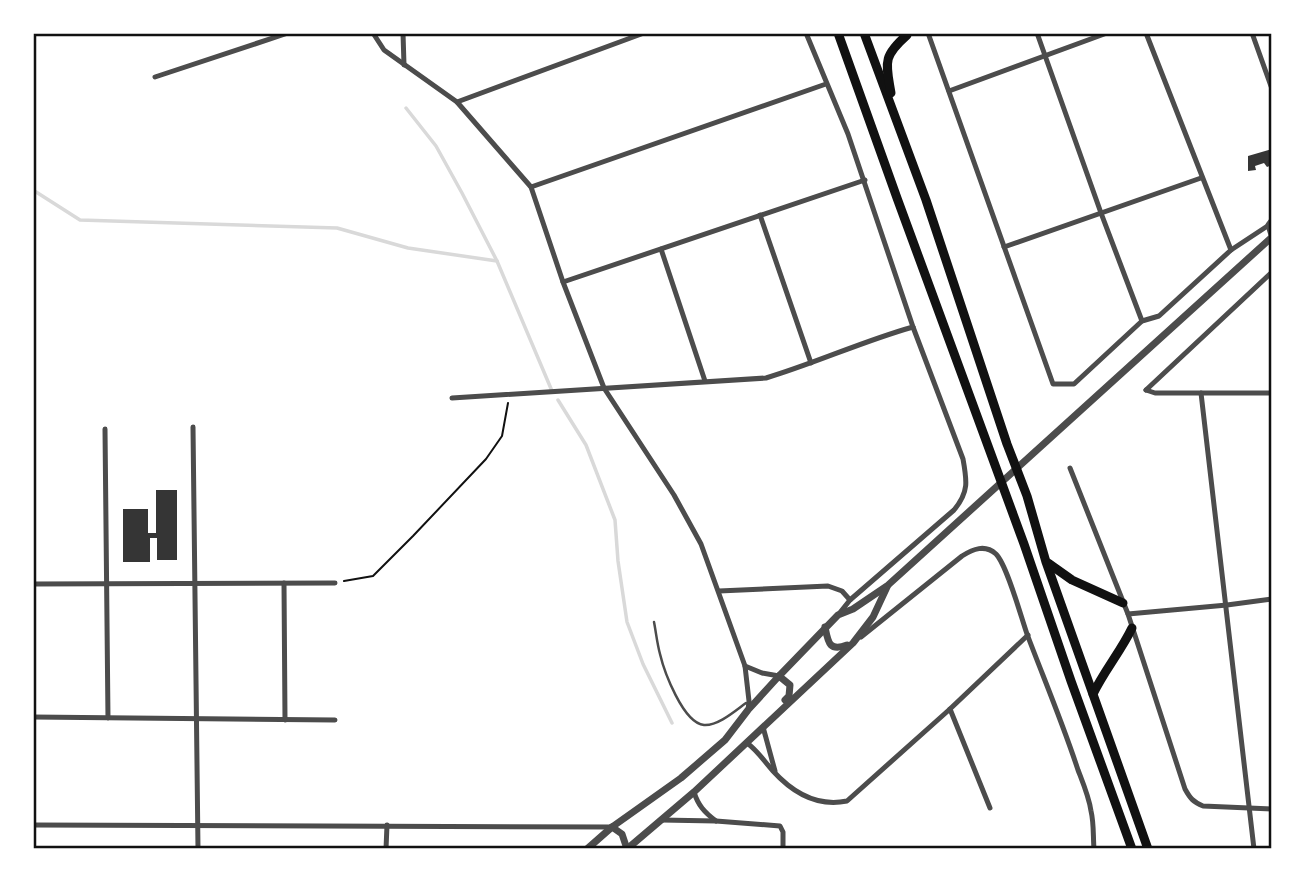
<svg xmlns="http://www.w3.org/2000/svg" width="1305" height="882" font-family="Bitter,serif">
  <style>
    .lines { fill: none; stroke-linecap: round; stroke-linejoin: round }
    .stream { stroke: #d9d9d9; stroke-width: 3.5 }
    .building { fill: #353535 }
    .path { stroke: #111; stroke-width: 2 }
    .service { stroke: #4c4c4c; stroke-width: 2.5 }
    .minor { stroke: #4c4c4c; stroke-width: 5 }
    .tertiary { stroke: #4c4c4c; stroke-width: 7 }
    .primary { stroke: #111; stroke-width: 9 }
    .neatline { fill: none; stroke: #111; stroke-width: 2.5 }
  </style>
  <rect width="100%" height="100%" fill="#fff"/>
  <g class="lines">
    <g class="stream">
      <path d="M406,108L436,146L462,193L497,261L552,391"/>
      <path d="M33,190L80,220L337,228L408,248L497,261"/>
      <path d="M558,400L586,445L615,520L618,561L627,622L643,664L672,723"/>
    </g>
  </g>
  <g class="building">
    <path d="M1272,149V165L1267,167L1264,163L1255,166L1256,170L1248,171V156Z"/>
    <path d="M156,490H177V560H157V538H150V562H123V509H148V533H156Z"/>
  </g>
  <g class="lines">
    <path class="path" d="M344,581L373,576L413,536L486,459L502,436L508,403"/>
    <path class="service" d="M654,622C656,632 657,643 660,654C664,671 683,723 704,725C718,726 735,711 746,703"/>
    <g class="minor">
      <path d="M373,33L384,50L457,102L531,187L563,282L604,388L674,495L701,544L745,666L749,701L748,710"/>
      <path d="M403,33L404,65"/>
      <path d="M806,33L848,134L913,327L963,459C967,481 969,492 954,510L850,600L838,615"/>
      <path d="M928,33L1053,384H1074L1142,321L1159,316L1231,250L1269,225"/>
      <path d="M1037,33L1101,213L1142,321"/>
      <path d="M1146,33L1231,250"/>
      <path d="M1252,33L1272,89"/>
      <path d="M155,77L288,33"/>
      <path d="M949,91L1107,33"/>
      <path d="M457,102L644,33"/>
      <path d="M531,187L826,84"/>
      <path d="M760,215L811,363"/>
      <path d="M1004,247L1201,178"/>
      <path d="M661,249L705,381"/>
      <path d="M563,282L865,180"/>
      <path d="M1146,390L1272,272"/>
      <path d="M1146,390L1155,393H1272"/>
      <path d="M1201,393L1254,849"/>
      <path d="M452,398L766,378C816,363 863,341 913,327"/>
      <path d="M193,427L198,849"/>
      <path d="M105,429L108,718"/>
      <path d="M1070,468L1128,614L1185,789C1190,798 1193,802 1203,806L1272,809"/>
      <path d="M284,583L285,720"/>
      <path d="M33,584L335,583"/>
      <path d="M719,591L828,586L842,591L850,600"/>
      <path d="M1128,614L1227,605L1272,599"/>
      <path d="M861,637L962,556C973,549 985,544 996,554C1007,565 1021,617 1027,634C1044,679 1063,724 1078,770C1083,783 1089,797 1091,811C1094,823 1093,837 1094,849"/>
      <path d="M745,666L762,673L779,676"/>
      <path d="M950,709L990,808"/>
      <path d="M33,717L335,720"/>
      <path d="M763,727L775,771"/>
      <path d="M747,743C758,751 764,761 773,771C793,793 818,807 847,801L950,709L1028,635"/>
      <path d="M694,792C698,805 704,812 716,821"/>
      <path d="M661,820L716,821L780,826L783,832V849"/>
      <path d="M33,825C226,827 419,825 612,827"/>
      <path d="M386,849L387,825"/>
    </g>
    <g class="tertiary">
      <path d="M1272,221L1269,225L1272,235"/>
      <path d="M825,627C828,642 829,652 847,645"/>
      <path d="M779,676L790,685L789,696L785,700"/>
      <path d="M612,827L622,834L627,849"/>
      <path d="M587,849L612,827L681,778L725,740L748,710L779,676L838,615L853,609L887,586L1272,237"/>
      <path d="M627,849L694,792L853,643L873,617L887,587"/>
    </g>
    <g class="primary">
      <path d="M838,33L897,198L1024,544L1071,681L1132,849"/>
      <path d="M864,33L926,200L1007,444L1027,496L1046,562L1148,849"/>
      <path d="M891,93C886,63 882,57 907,35"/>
      <path d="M1048,563L1072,580L1123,603"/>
      <path d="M1093,694C1104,671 1121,651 1132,628"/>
    </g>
  </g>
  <rect width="1305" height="882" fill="none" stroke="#ffffff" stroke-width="70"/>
  <rect x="35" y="35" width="1235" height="812" class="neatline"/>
</svg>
